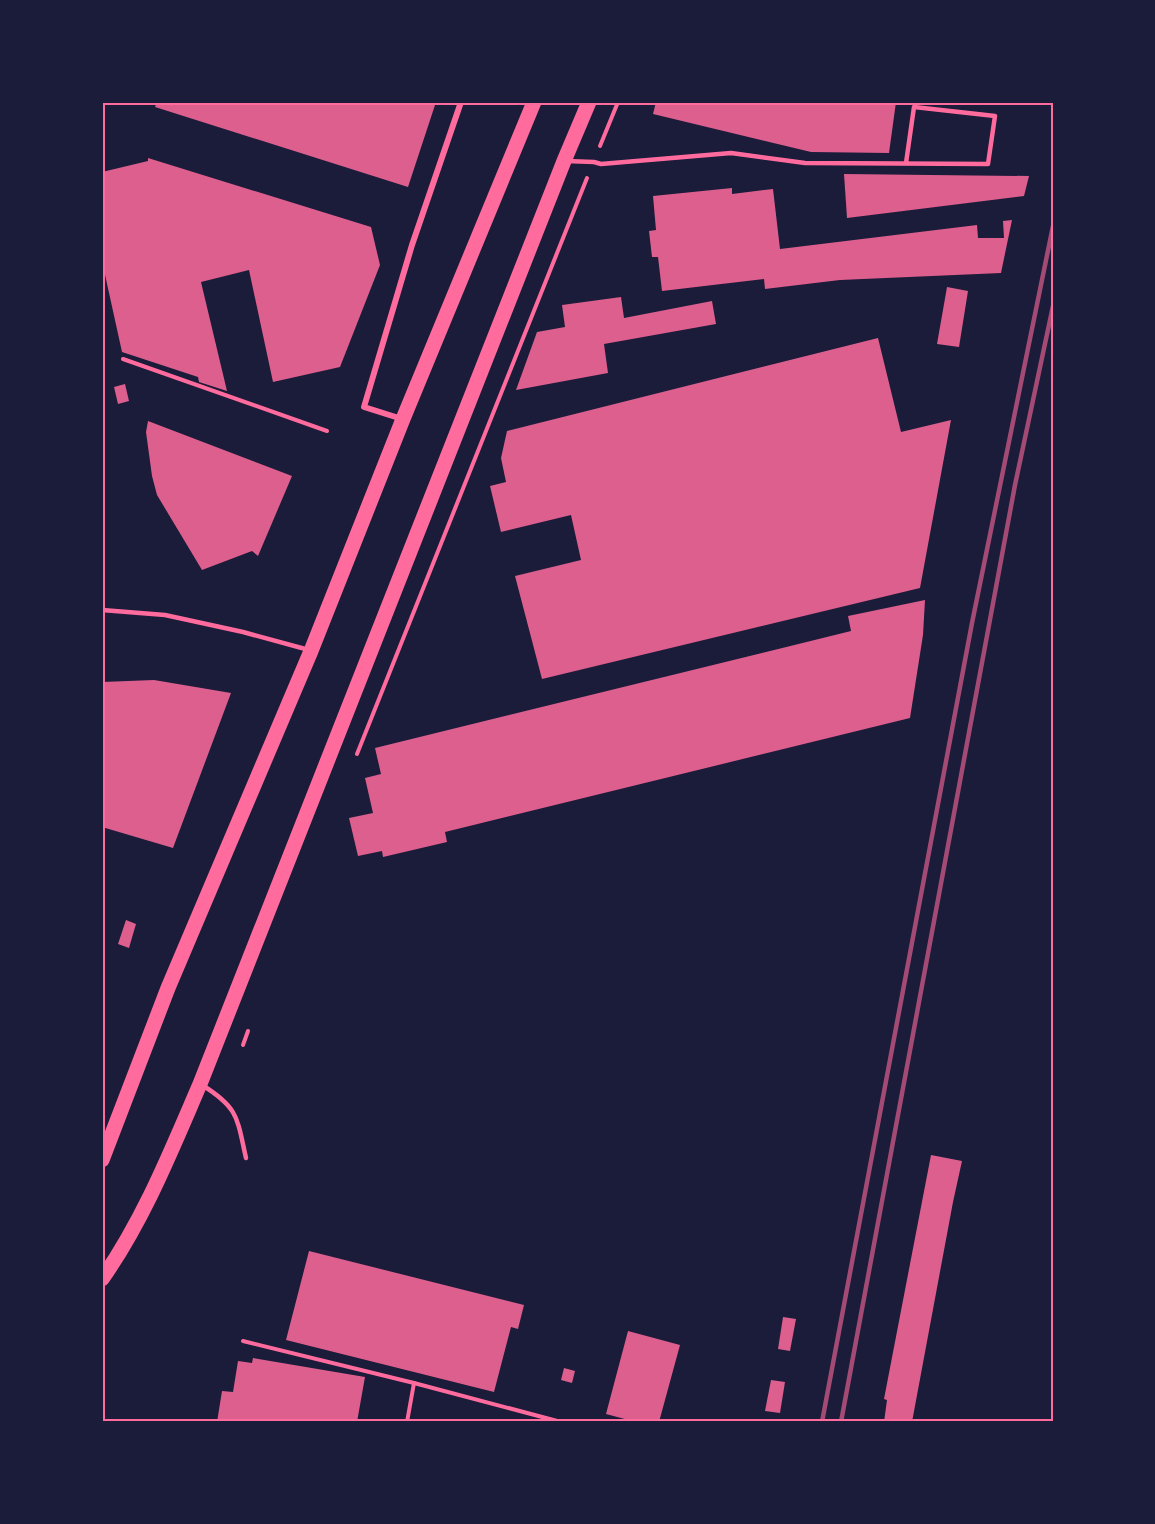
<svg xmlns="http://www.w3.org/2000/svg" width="1155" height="1524" font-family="Overpass,sans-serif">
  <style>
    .building { fill: #dd5f8e }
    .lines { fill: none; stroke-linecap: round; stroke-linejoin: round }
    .path { stroke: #ff6b9d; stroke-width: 4 }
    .service { stroke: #ff6b9d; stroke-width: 4.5 }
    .minor { stroke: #ff6b9d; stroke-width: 6 }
    .primary { stroke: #ff6b9d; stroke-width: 15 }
    .rail { stroke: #a44b75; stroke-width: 4.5 }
    .neatline { fill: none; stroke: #ff6b9d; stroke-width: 2 }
  </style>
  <rect width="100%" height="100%" fill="#1b1b3a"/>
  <g class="building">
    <path d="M157,102H436L408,187L155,107Z"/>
    <path d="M656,102H896L889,153L811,152L653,114Z"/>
    <path d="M148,158L371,227L380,265L340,367L273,382L249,270L201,282L227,391L199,382L198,377L122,352L102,261V172L148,161Z"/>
    <path d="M844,174L1029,176L1024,196L847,218Z"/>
    <path d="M732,188V194L773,189L780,249L977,225L978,238H1004L1003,221L1012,220L1001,273L840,280L765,289L764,279L662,291L658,257H652L649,231L656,230L653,196Z"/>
    <path d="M947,287L968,291L959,347L937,344Z"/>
    <path d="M621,297L624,318L712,301L716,324L604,344L608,373L516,390L537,332L565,327L562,305Z"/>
    <path d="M878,338L901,432L951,420L920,588L542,679L515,576L581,560L571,515L501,532L490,486L506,482L501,458L507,431Z"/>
    <path d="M125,384L129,401L118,404L114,387Z"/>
    <path d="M148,421L292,476L258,556L252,551L202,570L157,495L152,476L146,432Z"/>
    <path d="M925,600L923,635L910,718L445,832L447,842L383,857L382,851L358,856L349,818L373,813L365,778L381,774L375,748L851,631L848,616Z"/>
    <path d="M154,680L231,693L173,848L102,827L105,801H102V682Z"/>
    <path d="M126,920L136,924L129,948L118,944Z"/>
    <path d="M931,1155L962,1161L953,1202L912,1422H884L887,1400L884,1399Z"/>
    <path d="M309,1251L524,1305L518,1329L511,1327L494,1392L286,1340Z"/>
    <path d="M783,1317L796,1319L790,1351L778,1349Z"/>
    <path d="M628,1331L680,1345L659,1422H636L606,1414Z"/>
    <path d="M253,1358L365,1377L357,1422H217L222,1391L233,1392L238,1361L252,1363Z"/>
    <path d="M564,1368L575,1371L572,1383L561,1380Z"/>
    <path d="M771,1380L785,1382L780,1413L765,1411Z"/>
  </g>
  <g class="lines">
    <g class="path">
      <path d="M600,146L618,102"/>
      <path d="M123,359L327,431"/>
      <path d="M357,754L587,178"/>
      <path d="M243,1045L248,1031"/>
      <path d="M243,1341L414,1383L561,1422"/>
      <path d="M407,1422L414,1383"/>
    </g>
    <g class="service">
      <path d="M566,161L594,162L601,164L731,153L805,163L988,164L995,116L914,107L906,163"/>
      <path d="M102,610L165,615L243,632L309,650"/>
      <path d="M202,1085C239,1108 237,1118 246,1158"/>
    </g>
    <path class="minor" d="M402,419L364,407L412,245L461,102"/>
    <g class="primary">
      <path d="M102,1160L168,988L311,651L403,419L534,102"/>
      <path d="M102,1279C144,1219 171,1151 200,1084L564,161L589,102"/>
    </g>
    <g class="rail">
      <path d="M822,1422L972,623L1053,226"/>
      <path d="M841,1422L1015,485L1053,306"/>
    </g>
  </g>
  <rect width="1155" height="1524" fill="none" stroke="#1b1b3a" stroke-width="207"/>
  <rect x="104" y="104" width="948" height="1316" class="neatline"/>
</svg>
